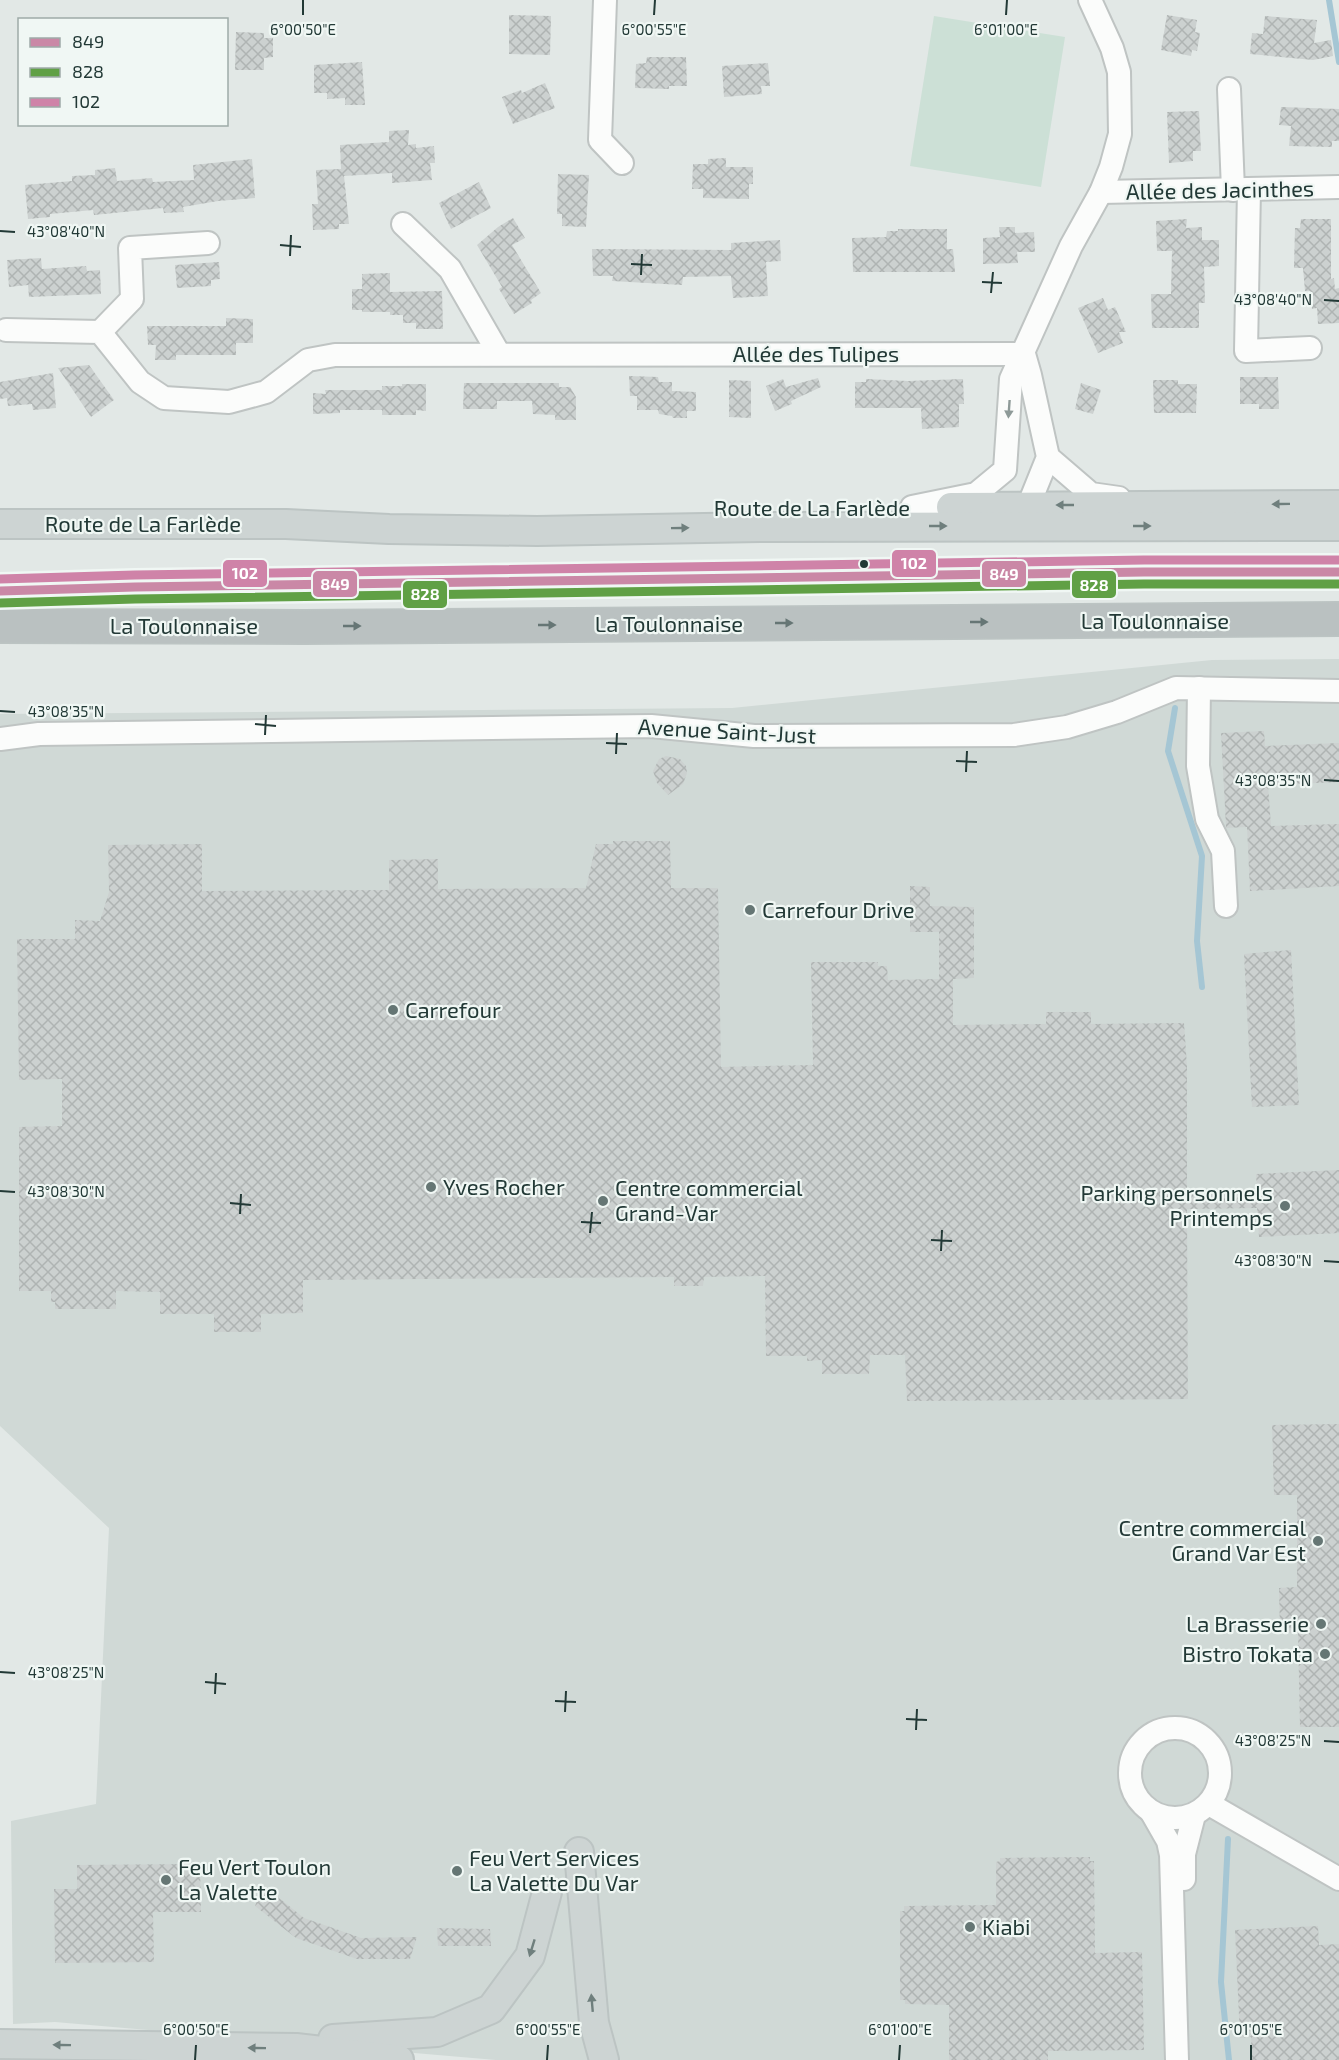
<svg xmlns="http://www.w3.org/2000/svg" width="1339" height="2060" font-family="'Exo 2',sans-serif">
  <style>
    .built { fill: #d0d9d6 }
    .park { fill: #cce0d6 }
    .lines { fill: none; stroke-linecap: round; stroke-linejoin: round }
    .stream { stroke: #a5c6d4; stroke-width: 6 }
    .building { fill: url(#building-cross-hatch) }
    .minor-casing { stroke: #bfc4c3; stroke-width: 26 }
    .major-casing { stroke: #bcc4c3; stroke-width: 32 }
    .highway-casing { stroke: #bcc4c3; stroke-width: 36 }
    .minor { stroke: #fbfcfb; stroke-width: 22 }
    .major { stroke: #cdd4d3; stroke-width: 28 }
    .highway { stroke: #bac1c1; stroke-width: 33 }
    .bus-1-casing { stroke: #f0f7f4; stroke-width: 14 }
    .bus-2-casing { stroke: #f0f7f4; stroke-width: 14 }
    .bus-3-casing { stroke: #f0f7f4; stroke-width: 14 }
    .bus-1 { stroke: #ca88a6; stroke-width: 9 }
    .bus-2 { stroke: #60a045; stroke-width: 9 }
    .bus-3 { stroke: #cf83a8; stroke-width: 9 }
    .oneway { fill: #8e9a98 }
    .oneway2 { fill: #6f7f7d }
    .oneway3 { fill: #667675 }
    .ticks { fill: none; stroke: #223936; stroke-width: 2 }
    .bus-dot { fill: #223936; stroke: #f0f7f4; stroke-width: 2 }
    .poi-dot { fill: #657674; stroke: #f0f7f4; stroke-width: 2 }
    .labels { text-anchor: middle; stroke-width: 4.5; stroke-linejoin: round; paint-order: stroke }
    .street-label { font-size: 22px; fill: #223936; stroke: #f0f7f4 }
    .poi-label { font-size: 22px; fill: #223936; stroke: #f0f7f4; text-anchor: start }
    .ticks-label { font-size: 15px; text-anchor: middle; fill: #223936; stroke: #f0f7f4; stroke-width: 4.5; stroke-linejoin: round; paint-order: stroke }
    .line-badge { stroke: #f0f7f4; stroke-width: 2 }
    .badge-label { font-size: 16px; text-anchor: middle; font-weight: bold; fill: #fff }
  </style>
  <defs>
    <pattern id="building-cross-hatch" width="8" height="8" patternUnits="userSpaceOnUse" patternTransform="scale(1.5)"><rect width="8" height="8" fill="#ccd1d0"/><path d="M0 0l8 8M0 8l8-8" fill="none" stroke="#afb4b3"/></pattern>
  </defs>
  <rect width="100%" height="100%" fill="#e2e8e6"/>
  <path class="built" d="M1339,659V2060H496L55,2022L13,2024L11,1821L96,1804L109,1528L0,1426V714L732,708L1212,660Z"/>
  <path class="park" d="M934,16L1065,37L1041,187L910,166Z"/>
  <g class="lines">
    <g class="stream">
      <path d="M1329,0L1339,62"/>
      <path d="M1175,708L1168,751L1202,856L1197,941L1202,987"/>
      <path d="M1228,1839L1221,1982L1229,2060"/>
    </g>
  </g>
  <g class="building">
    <path d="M509,15L551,16L550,55L509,54Z"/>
    <path d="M1167,15L1197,20L1195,32L1200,33L1197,51L1192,50L1191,56L1161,50Z"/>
    <path d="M1265,16L1317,20L1314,43L1331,40L1333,56L1313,60L1250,54L1252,33L1263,34Z"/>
    <path d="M236,32L264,33V38H273V57L264,58V70H235Z"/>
    <path d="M647,57H686L687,86H669V89L635,88L636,64L646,63Z"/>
    <path d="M362,62L365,105H345V98L327,99V93H314V65Z"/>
    <path d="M768,63L770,86H761L762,94L724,97L722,66Z"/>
    <path d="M545,83L555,108L513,124L502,97L521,90L522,93Z"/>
    <path d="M1281,107L1339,109V141H1332V147L1289,146L1291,126L1279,125Z"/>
    <path d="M1199,111L1201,151H1193V161L1169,163L1167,112Z"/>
    <path d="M409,130L408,145L416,144V148L434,146L435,163H430L432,180L392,183V173L344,176L349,224H339V229L313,230L312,204H318L316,170L341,169L340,145L389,142V131Z"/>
    <path d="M726,158V167H753V184H749V199L703,198V189H692L693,164H708V159Z"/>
    <path d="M252,159L255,198L218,201L183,207L184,212L164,213L163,208L94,215L93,210L50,214V217L28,219L25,185L72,181V176L95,175V170L115,168L117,181L152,178L153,182L194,180L193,165Z"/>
    <path d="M558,174L589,175L586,227L562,226V214H557Z"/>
    <path d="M479,182L491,208L451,229L439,203Z"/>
    <path d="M513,218L525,238L512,245L541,293L531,300L532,303L514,314L499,289L502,287L477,245L498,227Z"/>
    <path d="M1187,219L1186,228L1202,227V240H1219V266L1204,267L1205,303H1199V328H1152L1151,294H1171L1172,251H1157L1156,221Z"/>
    <path d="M1301,219H1331V279L1334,278L1335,289L1339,288V323L1318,324L1317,308L1312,309L1310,291H1305L1303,268H1294L1295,228H1300Z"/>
    <path d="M999,227H1015V233L1034,232L1035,252H1017L1018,263L983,264V238L1000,237Z"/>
    <path d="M898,229H947V249H953L955,272H853L852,238L886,237L887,231H898Z"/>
    <path d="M780,240L781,261L766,262L768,296L733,298L731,276L683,277L682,285L612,281L613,276H593L592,249L731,250V243Z"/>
    <path d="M41,258L42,269L86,266L87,271L100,270L101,294L29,297L28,285L9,287L7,260Z"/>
    <path d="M219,262L220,279L211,280V286L177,288L175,265Z"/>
    <path d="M390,273V292L442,291L443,329H416V323H403V315H390V312H362V310H352V289H362V274Z"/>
    <path d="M1103,298L1108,310L1115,307L1126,332H1119L1123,343L1098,353L1078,308Z"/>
    <path d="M226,318L253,319V343H236V355H176V360H155L156,345H148L147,326H226Z"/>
    <path d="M89,365L114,400L91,417L58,368Z"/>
    <path d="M53,373L56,408L33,410L32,404L8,406L7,398L0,399V382Z"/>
    <path d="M629,376L658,377L659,382H672V391L696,392V411H687V418H673L672,416L659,414L658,410H637V396H630Z"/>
    <path d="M1240,377H1278L1279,409H1259V404H1240Z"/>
    <path d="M818,378L821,387L791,401L792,404L775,411L766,386L783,379L786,387Z"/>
    <path d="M866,379L908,381L963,379L964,404H959V427L922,429L921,408H855V382H866Z"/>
    <path d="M729,380L751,381V418L729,417Z"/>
    <path d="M1153,380H1178V384H1197L1196,413H1154Z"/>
    <path d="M464,383H559V387H570L576,397V420H555V415L533,414L532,401H497V409H463Z"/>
    <path d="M1081,383L1101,390L1093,414L1075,409Z"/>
    <path d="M402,384H426V411L416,410V415H382V410H340V413L313,414V393L326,394L325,390H382V386H402Z"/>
    <path d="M1264,731L1265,746L1339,743V782L1268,785L1271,826L1339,824V886L1250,891L1247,827L1226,828V826L1221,733Z"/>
    <path d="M666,756L680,759L686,766L687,773L683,784L668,795L657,783L653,771L659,759Z"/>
    <path d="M613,841H670L671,888H718L721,1067L813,1065L811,962H878V966H887L888,980L939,979V932H910V886L930,887V906L974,907V978L953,979V1025L1046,1024V1012H1091V1024L1184,1023L1187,1066V1190L1257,1189L1256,1174L1339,1170V1233L1259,1237L1257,1208L1187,1209L1188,1399L907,1401L905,1355H870L869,1374H822V1360L807,1361V1356H766L765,1276L704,1277L703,1286H674V1277L303,1280V1313L261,1314V1332H214V1314H160V1292L116,1291V1309H55V1302H51V1291H19V1127L62,1126V1079L19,1080L17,939H75V920L100,921L109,892L108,845L202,844V891L389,890V860L438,859V889L586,888L596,844H613Z"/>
    <path d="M1291,950L1299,1105L1252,1107L1244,954Z"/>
    <path d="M1339,1424V1727H1300L1298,1633H1280L1279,1588L1297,1587V1495H1274L1272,1425Z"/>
    <path d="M1090,1857V1861H1094L1095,1953L1142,1952L1144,2050L1048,2051V2060H949V2005L905,2004V2000H900V1911H904V1906L996,1905V1862L1000,1861V1858Z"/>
    <path d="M200,1864L201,1912H153L154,1962L55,1963L54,1889H77V1865Z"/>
    <path d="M263,1885L304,1918L336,1929L361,1938L417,1937L410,1959H357L296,1938L255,1906Z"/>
    <path d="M1318,1926L1319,1945L1339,1944V2060H1252L1251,2037L1240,2038L1235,1930Z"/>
    <path d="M437,1928L490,1929L491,1946H438Z"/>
  </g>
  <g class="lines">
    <g class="minor-casing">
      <g id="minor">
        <path d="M605,0L600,140L622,163"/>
        <path d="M1229,89L1233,190"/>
        <path d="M1249,189L1246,351L1310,348"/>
        <path d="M1101,192L1339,187"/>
        <path d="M403,224L450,269L499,354"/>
        <path d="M6,330L100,332L140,382L164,398L229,402L266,392L308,360L335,355L1024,354"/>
        <path d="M100,332L132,299L130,248L208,243"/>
        <path d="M1048,457L1091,494L1119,498"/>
        <path d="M912,507L976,494L1005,470L1011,379L1071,246L1101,192L1111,167L1120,134L1119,72L1112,48L1090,0"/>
        <path d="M1023,519L1048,457L1030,375L1024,354"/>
        <path d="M1199,688L1198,766L1207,819L1223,851L1226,906"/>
        <path d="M0,739L39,734L651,726L754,736L1014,735L1067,727L1117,712L1176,688L1339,691"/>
        <circle cx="1175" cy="1773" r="45"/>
        <path d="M1209,1804L1339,1879"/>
        <path d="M1152,1813L1168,1841L1171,1855L1177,2060"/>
        <path d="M1184,1879V1854L1194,1815"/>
      </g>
    </g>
    <g class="major-casing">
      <g id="major">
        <path d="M951,507L1339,505"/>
        <path d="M0,524H286L389,529L537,531L760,527L1339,526"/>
        <path d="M579,1852L594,2023L604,2060"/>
        <path d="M333,2039L437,2032L491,2009L530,1956L547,1892"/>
        <path d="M0,2044L296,2048L399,2060"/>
      </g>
    </g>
    <g class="highway-casing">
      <g id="highway">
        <path d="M0,591L135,587L1144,572H1339"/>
        <path d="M0,626L304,627L1339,619"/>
      </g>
    </g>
    <use href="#minor" class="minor"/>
    <use href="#major" class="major"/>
    <use href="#highway" class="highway"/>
    <g class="bus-1-casing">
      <path id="bus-1" d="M0,591L135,587L1144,572H1339"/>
    </g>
    <g class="bus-2-casing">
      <path id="bus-2" d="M0,603L135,599L1144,584H1339"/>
    </g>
    <g class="bus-3-casing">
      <path id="bus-3" d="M0,579L135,575L1144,560H1339"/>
    </g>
    <use href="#bus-1" class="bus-1"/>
    <use href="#bus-2" class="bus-2"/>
    <use href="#bus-3" class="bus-3"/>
  </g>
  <defs><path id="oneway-solid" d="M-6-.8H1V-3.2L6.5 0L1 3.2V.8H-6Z" transform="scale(1.5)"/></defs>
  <use class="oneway" href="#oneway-solid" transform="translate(1009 409) rotate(94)"/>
  <g class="oneway2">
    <use href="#oneway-solid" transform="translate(1281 504) rotate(179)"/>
    <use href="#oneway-solid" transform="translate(1065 505) rotate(180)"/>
    <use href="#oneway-solid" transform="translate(938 526)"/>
    <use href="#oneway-solid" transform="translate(1142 526)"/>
    <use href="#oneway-solid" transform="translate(680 528) rotate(-1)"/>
    <use href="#oneway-solid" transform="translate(532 1948) rotate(107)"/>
    <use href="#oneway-solid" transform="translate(592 2003) rotate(-95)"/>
    <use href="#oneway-solid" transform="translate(62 2045) rotate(-179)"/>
    <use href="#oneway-solid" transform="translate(257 2048) rotate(-179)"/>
  </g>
  <g class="oneway3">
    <use href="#oneway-solid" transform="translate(979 622)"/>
    <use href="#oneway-solid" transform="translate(784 623)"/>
    <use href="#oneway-solid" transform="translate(547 625)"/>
    <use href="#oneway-solid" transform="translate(352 626)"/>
  </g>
  <path class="ticks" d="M303,15V0M654,15L655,0M1006,15L1007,0M0,231L15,232M280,245L301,247M290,256L291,235M631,264L652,265M641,275L642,254M982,282L1002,283M991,293L993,272M1324,300L1339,301M0,711L15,712M255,724L276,726M265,735L266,715M606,743L627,744M616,754L617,733M956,761L977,762M966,772L967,751M1324,780L1339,781M0,1191L15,1192M230,1203L251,1205M240,1214L241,1194M581,1222L601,1223M590,1233L592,1212M931,1240L952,1241M941,1251L942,1230M1324,1261L1339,1262M0,1672L15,1673M205,1682L226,1684M215,1694L216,1673M555,1701L576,1702M565,1712L566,1691M906,1719L927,1720M916,1730L917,1709M1324,1741L1339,1742M195,2060L196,2045M547,2060L548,2045M899,2060L900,2045M1251,2060V2045"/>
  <circle class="bus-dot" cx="864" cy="564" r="5"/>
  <g class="poi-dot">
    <circle cx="750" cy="910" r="6"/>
    <circle cx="393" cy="1010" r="6"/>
    <circle cx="431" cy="1187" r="6"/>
    <circle cx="603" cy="1201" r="6"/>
    <circle cx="1285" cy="1206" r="6"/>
    <circle cx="1318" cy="1541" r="6"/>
    <circle cx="1321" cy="1624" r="6"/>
    <circle cx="1325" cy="1654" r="6"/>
    <circle cx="457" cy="1871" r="6"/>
    <circle cx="166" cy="1880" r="6"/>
    <circle cx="970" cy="1927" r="6"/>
  </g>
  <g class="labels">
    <g class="street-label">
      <text transform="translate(1220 190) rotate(-1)" y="8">Allée des Jacinthes</text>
      <text x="816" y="362">Allée des Tulipes</text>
      <text x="812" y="516">Route de La Farlède</text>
      <text x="143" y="532">Route de La Farlède</text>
      <text x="1155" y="629">La Toulonnaise</text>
      <text x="669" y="632">La Toulonnaise</text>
      <text x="184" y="634">La Toulonnaise</text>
      <text transform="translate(727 731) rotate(3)" y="8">Avenue Saint-Just</text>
    </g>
    <g class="poi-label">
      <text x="762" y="918">Carrefour Drive</text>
      <text x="405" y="1018">Carrefour</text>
      <text x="443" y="1195">Yves Rocher</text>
      <text x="615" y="1196">Centre commercial<tspan x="615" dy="25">Grand-Var</tspan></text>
      <text x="1273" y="1201" text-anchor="end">Parking personnels<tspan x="1273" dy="25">Printemps</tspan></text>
      <text x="1306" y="1536" text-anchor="end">Centre commercial<tspan x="1306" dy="25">Grand Var Est</tspan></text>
      <text x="1309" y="1632" text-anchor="end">La Brasserie</text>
      <text x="1313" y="1662" text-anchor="end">Bistro Tokata</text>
      <text x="469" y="1866">Feu Vert Services<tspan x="469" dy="25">La Valette Du Var</tspan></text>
      <text x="178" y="1875">Feu Vert Toulon<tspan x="178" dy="25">La Valette</tspan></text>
      <text x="982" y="1935">Kiabi</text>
    </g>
  </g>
  <g class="ticks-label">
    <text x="303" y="35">6°00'50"E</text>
    <text x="654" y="35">6°00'55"E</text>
    <text x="1006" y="35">6°01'00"E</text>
    <text x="66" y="237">43°08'40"N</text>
    <text x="1273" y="305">43°08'40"N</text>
    <text x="66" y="717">43°08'35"N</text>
    <text x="1273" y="786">43°08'35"N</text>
    <text x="66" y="1197">43°08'30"N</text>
    <text x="1273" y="1266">43°08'30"N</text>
    <text x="66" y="1678">43°08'25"N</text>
    <text x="1273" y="1746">43°08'25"N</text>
    <text x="196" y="2035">6°00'50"E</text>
    <text x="548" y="2035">6°00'55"E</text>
    <text x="900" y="2035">6°01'00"E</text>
    <text x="1251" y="2035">6°01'05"E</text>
  </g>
  <g class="line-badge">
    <rect x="891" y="549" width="46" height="29" rx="6" fill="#cf83a8"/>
    <rect x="222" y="559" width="46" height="29" rx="6" fill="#cf83a8"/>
    <rect x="981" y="560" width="46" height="28" rx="6" fill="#ca88a6"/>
    <rect x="312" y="570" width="46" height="28" rx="6" fill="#ca88a6"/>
    <rect x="1071" y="570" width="46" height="29" rx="6" fill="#60a045"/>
    <rect x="402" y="580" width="46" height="29" rx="6" fill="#60a045"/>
  </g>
  <g class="badge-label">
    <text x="914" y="569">102</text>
    <text x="245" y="579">102</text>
    <text x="1004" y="580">849</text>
    <text x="335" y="590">849</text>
    <text x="1094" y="591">828</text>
    <text x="425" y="600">828</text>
  </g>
  <rect x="18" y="18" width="210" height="108" fill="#f0f7f4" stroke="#9eaba8" stroke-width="1.5"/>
  <rect x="30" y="38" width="30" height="9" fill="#ca88a6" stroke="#9eaba8" stroke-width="1.5"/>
  <text x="72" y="48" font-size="18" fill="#223936">849</text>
  <rect x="30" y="68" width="30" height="9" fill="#60a045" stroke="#9eaba8" stroke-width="1.5"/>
  <text x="72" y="78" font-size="18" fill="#223936">828</text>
  <rect x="30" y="98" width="30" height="9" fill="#cf83a8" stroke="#9eaba8" stroke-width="1.5"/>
  <text x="72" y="108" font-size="18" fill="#223936">102</text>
</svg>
